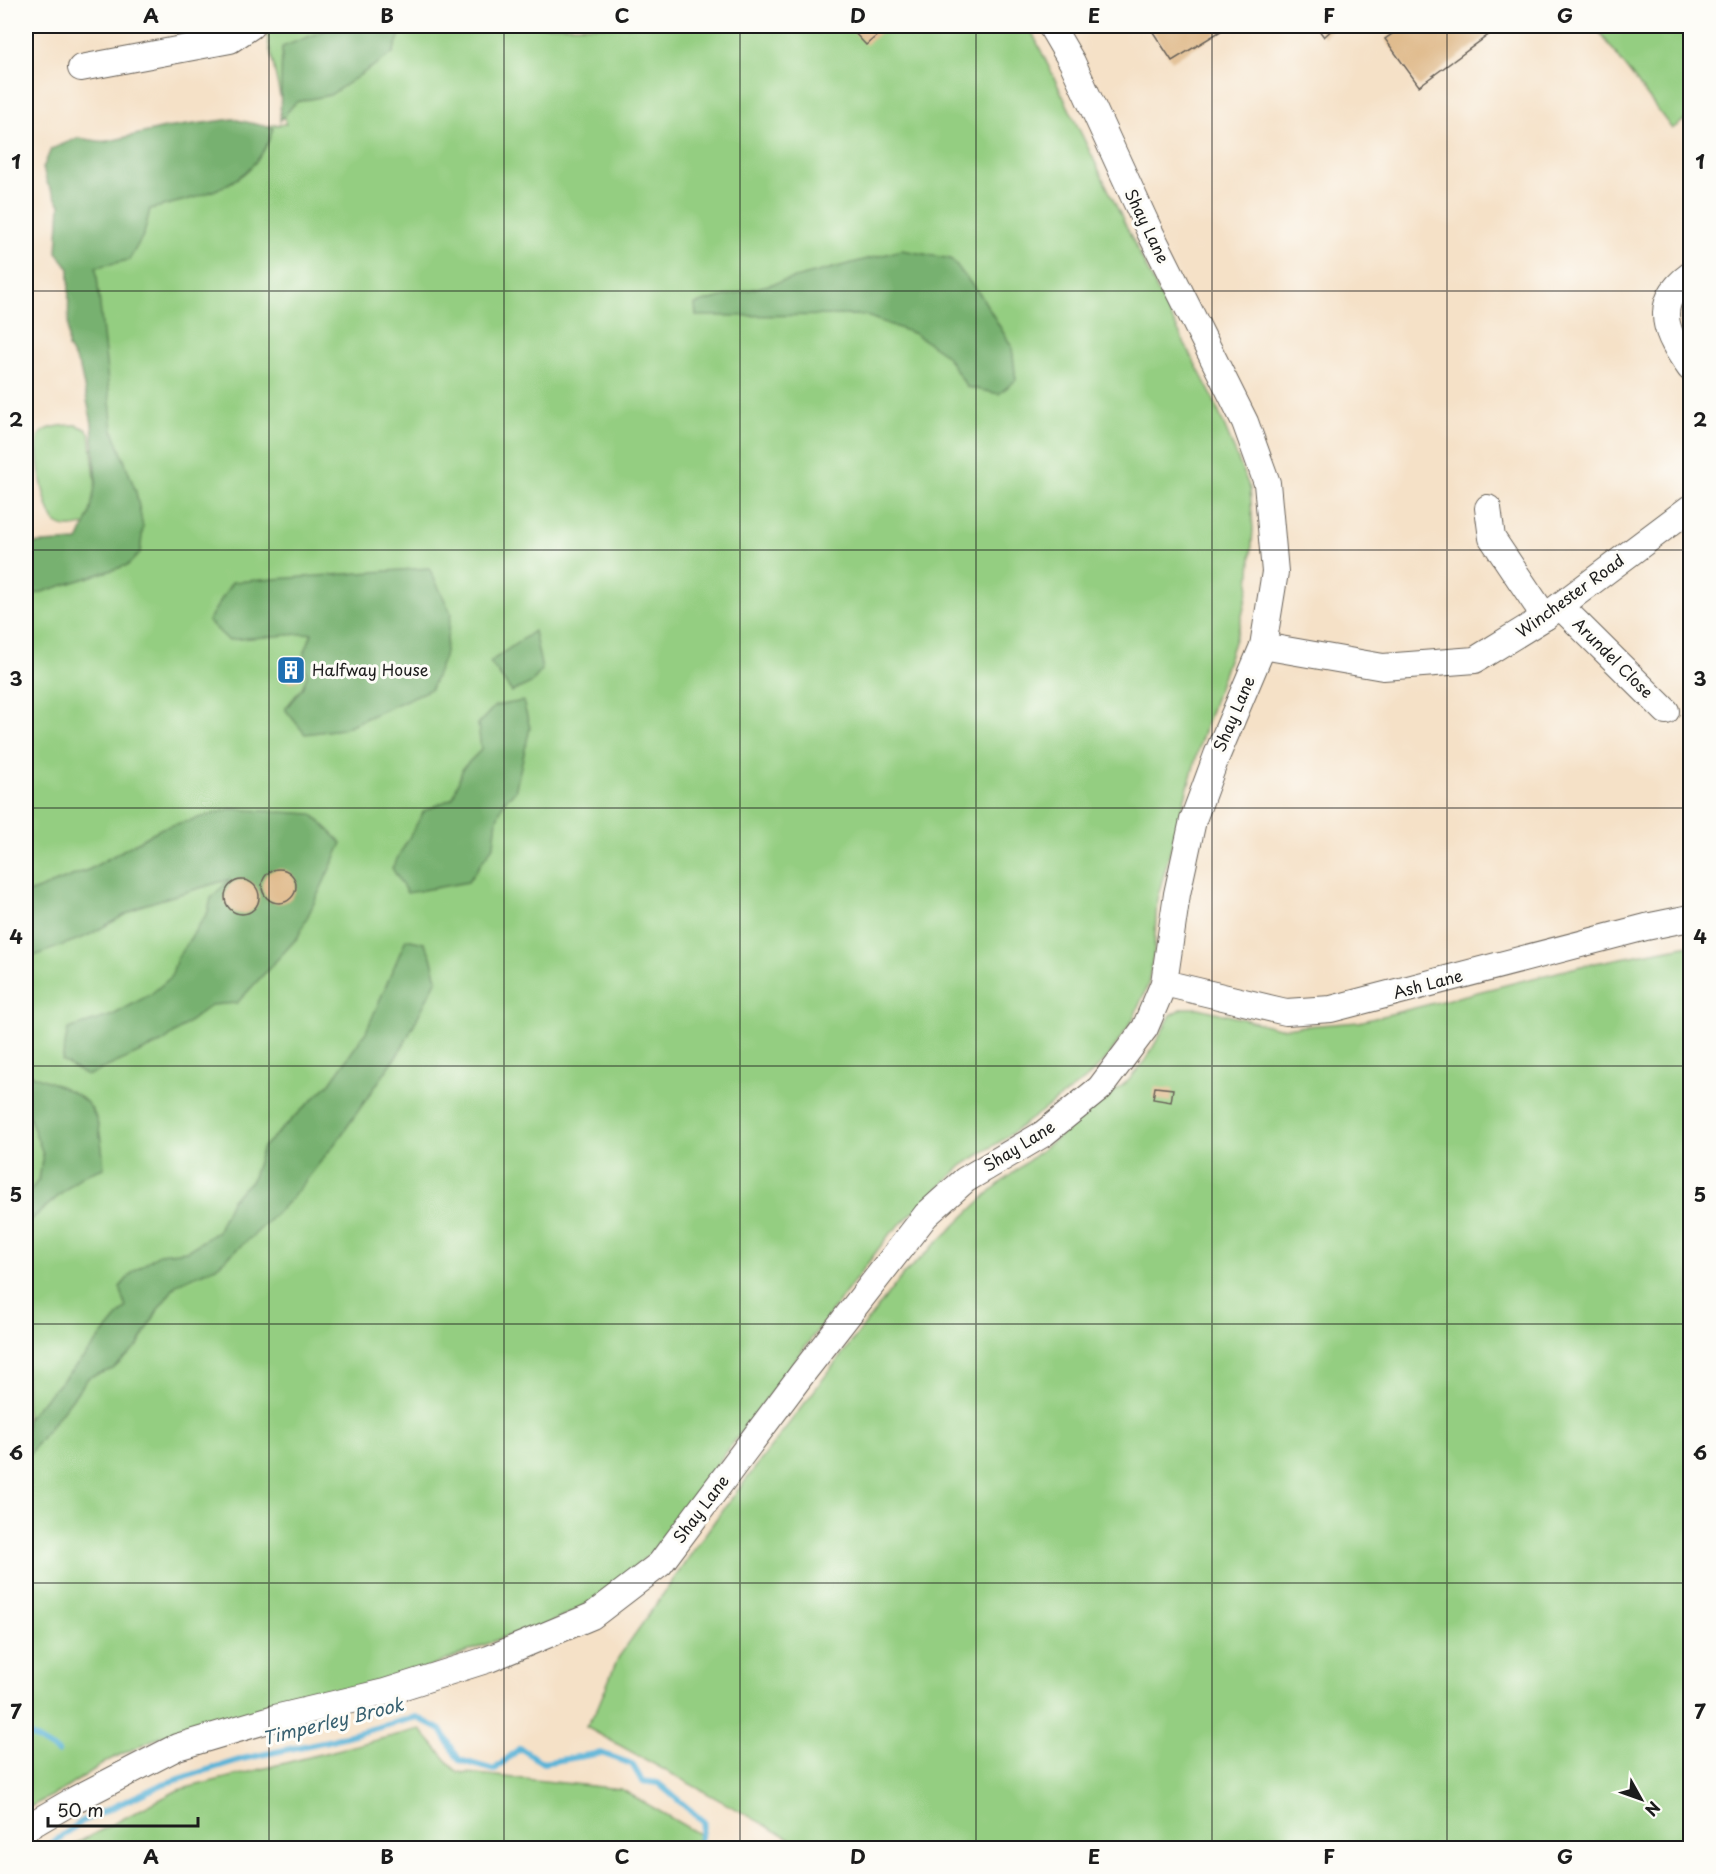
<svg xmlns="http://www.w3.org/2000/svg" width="1716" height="1874" font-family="'Playpen Sans',sans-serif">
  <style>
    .green { fill: #94ce81; stroke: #58754e; stroke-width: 1.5 }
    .forest { fill: #77b16f; stroke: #4a6646; stroke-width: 1.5 }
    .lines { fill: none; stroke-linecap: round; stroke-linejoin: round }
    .stream { stroke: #5ab3d7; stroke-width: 6 }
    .building { fill: #e0bb8d }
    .minor-casing { stroke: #686158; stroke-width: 28 }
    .minor { stroke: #fff; stroke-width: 26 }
    .grid { fill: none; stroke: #1c1c1c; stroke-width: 1.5; stroke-opacity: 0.55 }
    .labels { text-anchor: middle; stroke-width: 6; stroke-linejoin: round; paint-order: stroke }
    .street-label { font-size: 16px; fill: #1c1c1c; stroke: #fdfcf7 }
    .poi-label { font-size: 16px; fill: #1c1c1c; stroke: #fdfcf7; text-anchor: start }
    .water-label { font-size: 18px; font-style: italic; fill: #386070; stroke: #fdfcf7 }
    .neatline { fill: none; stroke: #1c1c1c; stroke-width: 2 }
    .grid-label { font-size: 20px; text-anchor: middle; font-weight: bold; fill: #1c1c1c }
  </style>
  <rect width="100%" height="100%" fill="#fdfcf7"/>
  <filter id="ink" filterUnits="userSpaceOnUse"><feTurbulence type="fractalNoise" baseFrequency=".0167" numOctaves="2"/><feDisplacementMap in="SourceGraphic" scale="12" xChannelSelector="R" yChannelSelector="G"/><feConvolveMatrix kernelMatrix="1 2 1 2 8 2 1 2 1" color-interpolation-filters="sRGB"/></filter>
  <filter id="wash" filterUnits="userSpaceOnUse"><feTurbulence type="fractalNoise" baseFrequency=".008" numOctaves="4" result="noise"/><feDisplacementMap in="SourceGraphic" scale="24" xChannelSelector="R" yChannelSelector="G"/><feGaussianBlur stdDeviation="1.35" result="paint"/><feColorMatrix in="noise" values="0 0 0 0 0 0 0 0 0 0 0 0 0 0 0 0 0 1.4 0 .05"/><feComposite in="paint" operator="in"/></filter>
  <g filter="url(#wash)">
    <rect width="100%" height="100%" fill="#f5e1c7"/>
    <g class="green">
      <path d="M265,26H1029L1158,292L1213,398L1250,489L1253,529L1249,587L1240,624L1201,740L1157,899L1154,951L1148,985L1132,1021L1108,1057L1087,1078L1001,1141L963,1165L888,1236L651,1553L607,1592L575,1611L541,1627L504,1637L430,1667L235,1720L161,1736L107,1761L63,1790L26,1809V552L111,547L66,145L286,124Z"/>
      <path d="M1595,26H1690V116L1672,129Z"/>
      <path d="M76,425L86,429L90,434L99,513L93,523C81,525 67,531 56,523C46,516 31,443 40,434C48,426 65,425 76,425Z"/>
      <path d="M1690,945V1848H807L586,1727L597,1709L618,1658L716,1519L902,1276L993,1189L1129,1080L1147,1058L1171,1015L1183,1008H1199L1279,1028L1359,1022L1585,965Z"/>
      <path d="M420,1729L457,1772L621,1789L699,1834L694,1848H67L178,1790Z"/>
    </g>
    <g class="forest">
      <path d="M336,26H403L393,53L330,95L296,102L280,121L282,47Z"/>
      <path d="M233,119L273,128C257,186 203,196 150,209L144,234L129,260L96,267L113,430L136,492L143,527L140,553L128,565L26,597V544L78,541L90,514L96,481L92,423L80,368L68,347L69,269L57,252L60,205L47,183L43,168L51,149L78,138L105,142L165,128Z"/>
      <path d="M902,250L951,259L982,297L1012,347L1016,380L999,394L967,387L946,355L915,334L864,315L696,316L695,304Z"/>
      <path d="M429,568L451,613L444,657L431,689L342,729L305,734L285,709L302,688L307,676L304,654L312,633L228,640L208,621L232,582Z"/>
      <path d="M534,631L542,670L531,683L512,692L490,662Z"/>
      <path d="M523,701L530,728L515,792L505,800L497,819L494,845L468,882L407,893L392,868L424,811L453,798L463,768L481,750L478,724L495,706Z"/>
      <path d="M231,809L312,814L342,843L298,937L237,1003L211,1005L163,1042L87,1076L62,1061L68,1029L113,1015L151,994L171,977L177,958L208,912L211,898L230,879L143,905L87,936L26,959V894L90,869L162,828Z"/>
      <path d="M406,939L424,943L430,953L437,979L402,1048L340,1137L292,1198L255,1234L216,1267L177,1284L159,1308L138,1346L113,1369L89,1377L26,1458V1419L84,1357L126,1307L120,1287L133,1272L159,1254L187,1251L217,1232L232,1199L252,1180L263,1147L330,1083L366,1032Z"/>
      <path d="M30,1074C93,1099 98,1099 104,1168L82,1176L26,1224V1197L39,1179L43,1154L26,1108V1077Z"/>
    </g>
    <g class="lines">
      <g class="stream">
        <path d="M26,1733L58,1752"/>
        <path d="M46,1848L81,1822L163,1784L242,1759L332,1740L416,1717L441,1730L459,1760L494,1770L520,1748L543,1763L601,1753L632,1764L642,1781L658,1783L704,1822L698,1848"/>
      </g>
    </g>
    <g id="blocks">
      <g class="building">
        <path d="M854,26H888L866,45L851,29Z"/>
        <path d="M1149,26H1229L1172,61Z"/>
        <path d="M1316,26H1336L1324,37Z"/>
        <path d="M1404,26H1485L1491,33L1419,86L1385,39Z"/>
        <path d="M294,658L300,680L288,683L282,661Z"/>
        <circle cx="279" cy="886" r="17"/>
        <circle cx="242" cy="897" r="17"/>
        <path d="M1155,1087L1173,1089L1171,1102L1153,1099Z"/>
      </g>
    </g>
  </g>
  <g filter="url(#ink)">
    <use href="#blocks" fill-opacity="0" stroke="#686158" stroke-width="1.5"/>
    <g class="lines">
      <g class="minor-casing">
        <g id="minor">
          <path d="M81,68L230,40L251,26"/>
          <path d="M1690,275C1650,304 1667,336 1690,368"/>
          <path d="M1488,508L1492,538L1545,617"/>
          <path d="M1560,606L1666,711"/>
          <path d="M1263,646L1383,667L1475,660L1545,617L1690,508"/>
          <path d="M1164,983L1286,1012L1331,1009L1646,927L1690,918"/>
          <path d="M26,1828L76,1799L177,1747L275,1718L385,1692L489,1659L592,1616L660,1564L802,1374L926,1215L965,1180L1043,1134L1100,1088L1145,1028L1164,983L1177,894L1193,820L1217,755L1263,646L1275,572L1267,483L1245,422L1150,232L1072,62L1051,26"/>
        </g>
      </g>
      <use href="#minor" class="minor"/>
    </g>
  </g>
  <path class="grid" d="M269,26V1848M504,26V1848M740,26V1848M976,26V1848M1212,26V1848M1447,26V1848M26,291H1690M26,550H1690M26,808H1690M26,1066H1690M26,1324H1690M26,1583H1690"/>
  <defs>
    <g id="building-square" transform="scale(1.5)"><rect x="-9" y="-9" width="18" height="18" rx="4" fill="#1f6fb2" stroke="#fdfcf7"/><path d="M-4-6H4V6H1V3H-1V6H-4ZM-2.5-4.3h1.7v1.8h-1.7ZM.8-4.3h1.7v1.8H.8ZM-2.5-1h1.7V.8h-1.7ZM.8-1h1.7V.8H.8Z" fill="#fff"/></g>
  </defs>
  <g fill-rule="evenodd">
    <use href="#building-square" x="291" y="670"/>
  </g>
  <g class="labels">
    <g class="street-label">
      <text transform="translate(1147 226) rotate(64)" y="6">Shay Lane</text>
      <text transform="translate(1570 596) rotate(-36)" y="6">Winchester Road</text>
      <text transform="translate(1613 658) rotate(45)" y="6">Arundel Close</text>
      <text transform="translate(1234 714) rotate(-67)" y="6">Shay Lane</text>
      <text transform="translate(1428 984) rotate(-15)" y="6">Ash Lane</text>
      <text transform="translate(1019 1146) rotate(-32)" y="6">Shay Lane</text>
      <text transform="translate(701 1509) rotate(-53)" y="6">Shay Lane</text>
    </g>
    <g class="poi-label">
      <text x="312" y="676">Halfway House</text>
    </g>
    <g class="water-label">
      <text transform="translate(333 1722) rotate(-14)" y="6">Timperley Brook</text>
    </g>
  </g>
  <rect width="1716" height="1874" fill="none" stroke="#fdfcf7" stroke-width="66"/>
  <g transform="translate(1641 1799) rotate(130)" stroke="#fdfcf7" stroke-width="4.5" paint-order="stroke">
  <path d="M0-4.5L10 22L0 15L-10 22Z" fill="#1c1c1c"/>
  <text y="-9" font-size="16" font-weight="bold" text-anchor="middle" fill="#1c1c1c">N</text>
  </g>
  <path d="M48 1817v9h150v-9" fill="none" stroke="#1c1c1c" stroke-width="3"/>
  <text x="57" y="1817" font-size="18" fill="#1c1c1c" stroke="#fdfcf7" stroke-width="4.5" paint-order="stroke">50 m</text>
  <rect x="33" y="33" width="1650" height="1808" class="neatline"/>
  <g class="grid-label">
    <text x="151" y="23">A</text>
    <text x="387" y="23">B</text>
    <text x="622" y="23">C</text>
    <text x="858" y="23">D</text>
    <text x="1094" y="23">E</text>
    <text x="1329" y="23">F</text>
    <text x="1565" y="23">G</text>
    <text x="16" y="169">1</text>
    <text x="1700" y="169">1</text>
    <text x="16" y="427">2</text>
    <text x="1700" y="427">2</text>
    <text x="16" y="686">3</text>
    <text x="1700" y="686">3</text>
    <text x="16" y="944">4</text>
    <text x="1700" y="944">4</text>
    <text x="16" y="1202">5</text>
    <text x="1700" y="1202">5</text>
    <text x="16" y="1460">6</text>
    <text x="1700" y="1460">6</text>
    <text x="16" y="1719">7</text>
    <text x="1700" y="1719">7</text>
    <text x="151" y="1864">A</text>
    <text x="387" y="1864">B</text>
    <text x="622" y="1864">C</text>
    <text x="858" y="1864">D</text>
    <text x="1094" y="1864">E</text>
    <text x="1329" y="1864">F</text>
    <text x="1565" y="1864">G</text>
  </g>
</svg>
